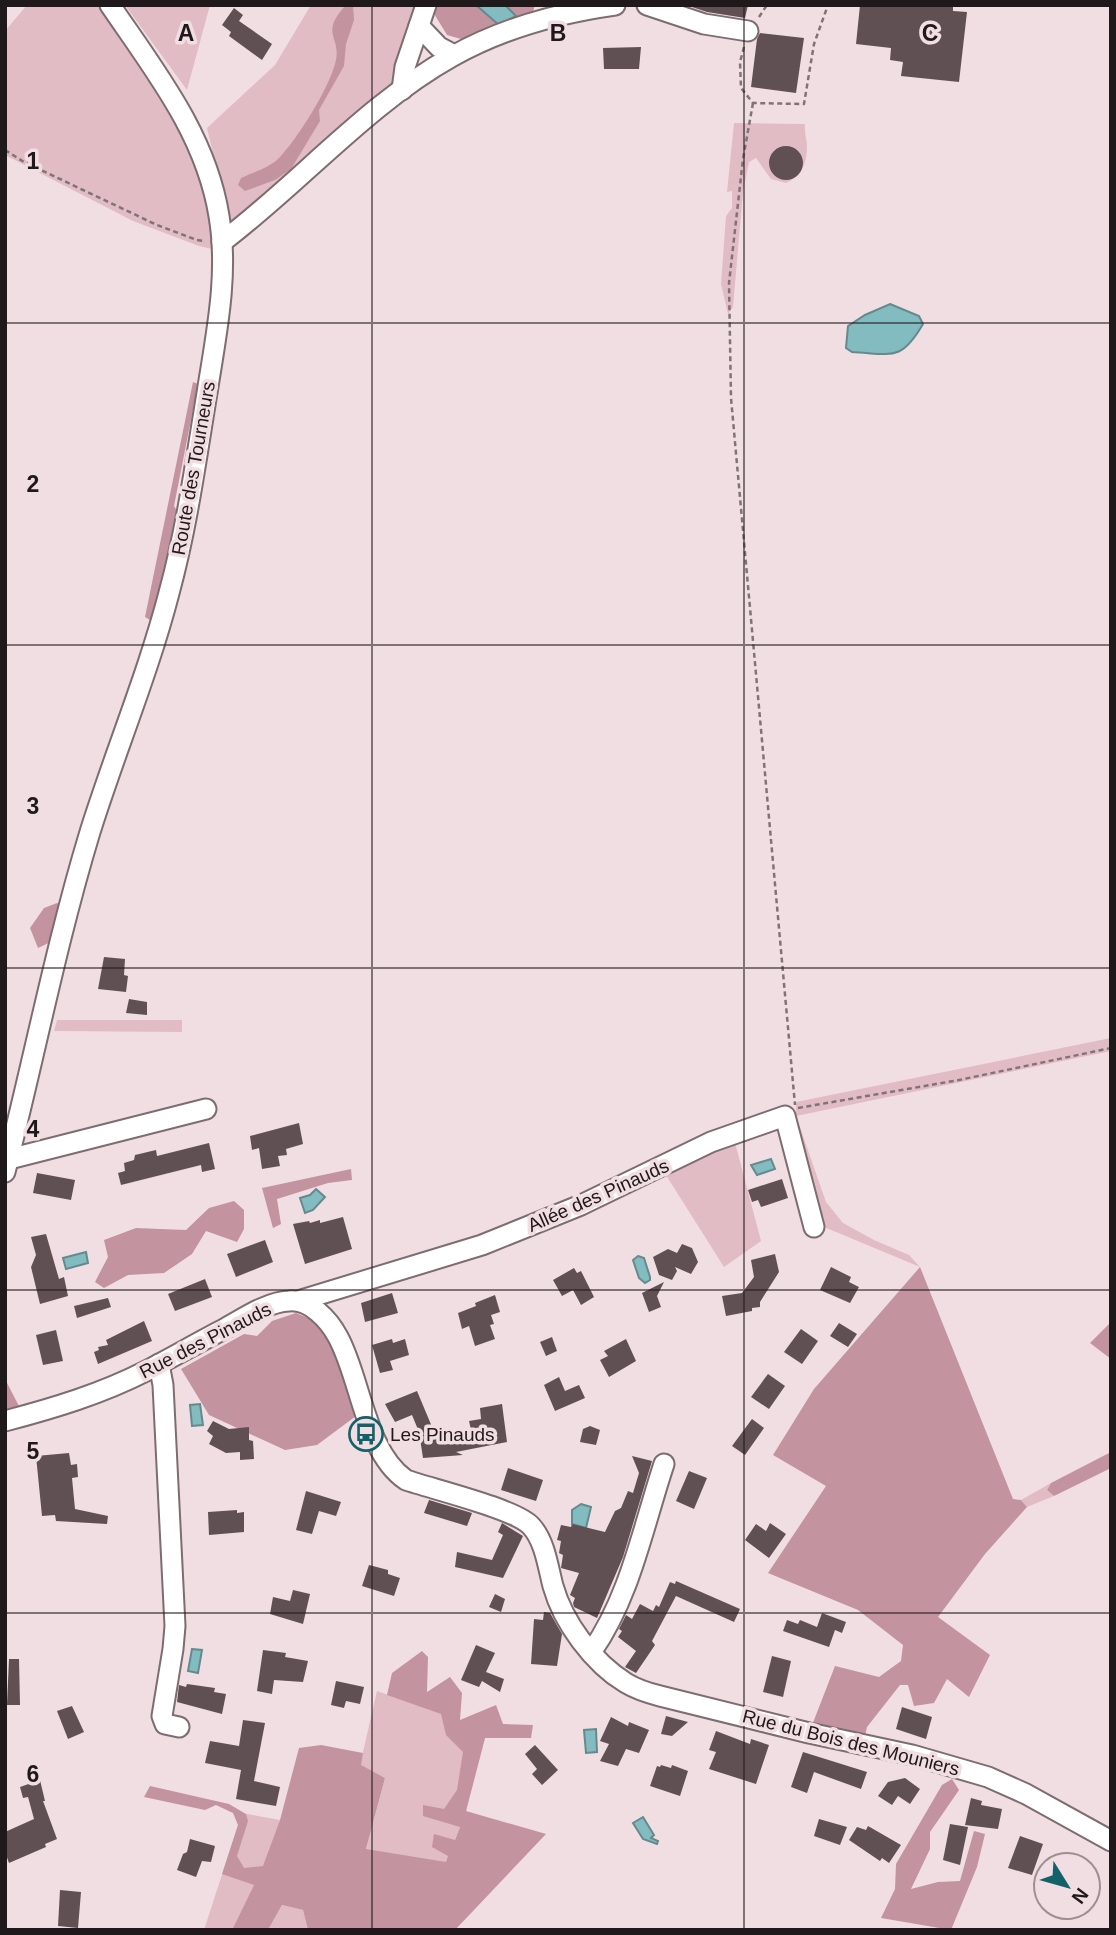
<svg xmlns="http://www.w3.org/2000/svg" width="1116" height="1935" font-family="Arial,sans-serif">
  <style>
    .green { fill: #e1bcc5 }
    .forest { fill: #c3939f }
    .water { fill: #82bbc0; stroke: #658a8e; stroke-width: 2 }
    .building { fill: #605054 }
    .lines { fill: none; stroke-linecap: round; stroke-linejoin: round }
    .minor-casing { stroke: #7d6c70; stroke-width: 23 }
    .path { stroke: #7f7376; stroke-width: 2.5; stroke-dasharray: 5 3.5; stroke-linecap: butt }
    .minor { stroke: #fff; stroke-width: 19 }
    .grid { fill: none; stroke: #20191b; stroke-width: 2; stroke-opacity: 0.55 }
    .labels { text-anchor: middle; stroke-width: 7; stroke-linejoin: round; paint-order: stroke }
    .street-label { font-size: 19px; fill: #20191b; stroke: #f1dee3 }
    .poi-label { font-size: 19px; fill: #20191b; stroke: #f1dee3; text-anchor: start }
    .grid-label { font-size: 23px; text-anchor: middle; font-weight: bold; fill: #20191b; stroke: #f1dee3; stroke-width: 7; stroke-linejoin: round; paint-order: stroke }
  </style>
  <rect width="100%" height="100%" fill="#f1dee3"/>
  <g class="green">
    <path d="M27,5H97L166,99L201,168L215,232L210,237L212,249L199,246L133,221L5,155V31Z"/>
    <path d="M125,5H210L187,90Z"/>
    <path d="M311,5H427L392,90L239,223L231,220L227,212L207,128L275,65Z"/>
    <path d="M734,123L805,124C804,133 807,139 807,147C807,164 801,176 786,183L771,179L756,158L749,162L743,192L733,307L728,314L721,284L726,216L732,208V191L727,192Z"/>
    <path d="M57,1020H182V1032L54,1031Z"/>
    <path d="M1111,1038V1051L796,1116L826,1202L843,1223L874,1240L909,1255L920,1267L824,1227L796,1116V1102Z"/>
    <path d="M733,1135L761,1241L724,1267L664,1172Z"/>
    <path d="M1051,1483L1047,1490L1054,1496L1027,1507L1021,1500Z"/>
    <path d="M377,1691L487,1730L466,1811L446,1863L366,1850L385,1778L360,1765Z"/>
    <path d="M242,1813L280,1820L266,1861L232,1930H204Z"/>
    <path d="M282,1905L303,1910L308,1930H268Z"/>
  </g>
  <g class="forest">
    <path d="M346,5H353L354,20L346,44L344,66L319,110L320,121L291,169L275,180L245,191L238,185L241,178C254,172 269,168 279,158C298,138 328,90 335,64C343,36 318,35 346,5Z"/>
    <path d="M434,5H476L499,25L468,41L447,35L433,12Z"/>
    <path d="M505,5H535L533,12L525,15L516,16Z"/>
    <path d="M193,382L198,384L174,506L180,516L155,623L145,617Z"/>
    <path d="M57,903L64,907L57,939L38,948L30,928L44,908Z"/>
    <path d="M351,1169L352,1180L328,1183L277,1199L281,1224L273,1228L262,1188Z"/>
    <path d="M234,1201L244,1210V1229L237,1242L206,1231L192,1254L164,1273L128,1275L104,1288L95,1282L108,1257L104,1240L136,1228L186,1230L209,1208Z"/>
    <path d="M920,1267L1013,1499L1021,1500L1027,1507L985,1554L938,1617L990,1655L969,1697L947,1679L934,1703L914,1706L908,1685H900L867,1727L863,1744L809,1733L835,1666L879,1677L901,1661L903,1645L858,1610L768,1573L826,1486L773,1455L814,1389Z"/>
    <path d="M296,1313L320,1323L342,1363L356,1416L317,1445L285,1450L209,1415L181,1369L244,1334L257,1336L272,1321Z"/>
    <path d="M1111,1322V1359L1090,1343Z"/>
    <path d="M5,1379L21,1410L5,1414Z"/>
    <path d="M1111,1452V1468L1054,1496L1047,1490L1051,1483Z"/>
    <path d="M422,1651L428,1657L427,1692L450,1677L462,1693L460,1720L496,1705L503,1724L533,1725L531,1738H485L466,1811L546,1834L455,1930H308L303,1910L282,1905L268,1930H232L254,1885L222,1874L238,1825L233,1813L216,1805L205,1810L144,1797L150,1786L229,1804L246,1814L248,1821L237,1856L244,1868L263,1866L280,1820L299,1748L321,1745L363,1753L361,1765L385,1778L366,1849L446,1862L448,1856L432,1847L434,1834L455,1840L460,1827L423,1816V1805L444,1809L457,1790L463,1752L446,1735L441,1714L387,1695L392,1673Z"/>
    <path d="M952,1779L959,1790L930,1832V1849L911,1889L938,1882L960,1881L974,1831L985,1834L977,1867L951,1930L881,1918L895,1889L896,1864L942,1785Z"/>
  </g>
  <g class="water">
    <path d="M476,5H505L516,16L499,25Z"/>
    <path d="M890,304L919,316L923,324C901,362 892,354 852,352L846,348L848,326L865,315Z"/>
    <path d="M771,1159L775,1169L757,1175L751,1165Z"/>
    <path d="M316,1189L325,1197L313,1210L305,1213L300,1198L310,1195Z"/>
    <path d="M86,1252L88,1263L66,1269L63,1258Z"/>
    <path d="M638,1256L644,1258L650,1277V1280L645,1283L639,1278L633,1260Z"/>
    <path d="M200,1404L203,1425L192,1426L190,1405Z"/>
    <path d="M581,1504L591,1507L586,1528L572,1524V1510Z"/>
    <path d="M192,1649L202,1650L198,1673L188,1671Z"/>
    <path d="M596,1729L597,1752L586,1753L584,1730Z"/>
    <path d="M643,1817L654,1835L651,1838L658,1841L657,1844L643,1839L633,1823Z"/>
  </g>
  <g class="building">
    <path d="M686,5H748L745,18L707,12Z"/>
    <path d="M860,5H953V11L967,12L959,82L901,76L903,62L890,60L891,48L856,44Z"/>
    <path d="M234,8L243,15L239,21L272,44L262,60L229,36L231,32L222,25Z"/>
    <path d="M760,33L804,38L796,93L751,87L757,39Z"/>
    <path d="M641,47L639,69H604L603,48Z"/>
    <circle cx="786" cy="163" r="17"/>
    <path d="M104,957L125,959L124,975L128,976L126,992L98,989Z"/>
    <path d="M129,999L147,1002V1015L126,1013Z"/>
    <path d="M299,1123L303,1144L286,1149L287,1155L278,1156L280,1166L262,1169L259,1148L252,1150L250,1136Z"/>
    <path d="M209,1143L215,1169L202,1172L201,1165L121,1185L118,1173L125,1171L124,1163L134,1160L135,1155L156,1150L157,1156Z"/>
    <path d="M37,1173L75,1180L71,1200L33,1193Z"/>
    <path d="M782,1179L788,1198L761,1207L758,1200L752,1202L748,1190Z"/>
    <path d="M343,1217L352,1249L305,1264L293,1224L309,1221L310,1223L320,1220V1223Z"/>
    <path d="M46,1234L59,1279L64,1277L68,1296L40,1304L31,1267L36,1255L31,1237Z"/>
    <path d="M265,1240L273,1262L236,1277L227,1254Z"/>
    <path d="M682,1244L692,1248L698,1262L691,1274L675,1267L677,1271L672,1280L659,1275L653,1257L668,1249L677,1253Z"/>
    <path d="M775,1254L779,1272L760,1302V1307L752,1308V1311L726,1316L722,1296L742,1293L754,1277L751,1260Z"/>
    <path d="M831,1267L851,1277L849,1282L859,1287L850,1303L820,1290Z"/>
    <path d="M574,1268L577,1273L581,1271L594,1297L581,1305L573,1290L562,1296L553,1280Z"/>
    <path d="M205,1279L212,1297L175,1311L168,1294Z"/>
    <path d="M664,1282L657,1296L661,1307L649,1312L642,1293Z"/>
    <path d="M392,1293L398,1313L365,1322L361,1303Z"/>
    <path d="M495,1295L500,1312L491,1315L494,1324L490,1325L495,1339L475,1346L469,1326L462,1329L458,1313L476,1306L475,1303Z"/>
    <path d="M108,1298L111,1307L77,1318L74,1306Z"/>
    <path d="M144,1321L152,1341L98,1364L94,1352L99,1350L98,1347L108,1345L106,1340Z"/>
    <path d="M839,1323L857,1334L848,1347L830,1336Z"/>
    <path d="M801,1329L818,1341L802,1364L784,1352Z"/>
    <path d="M56,1330L63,1361L43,1365L36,1335Z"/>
    <path d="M552,1337L557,1351L546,1356L540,1342Z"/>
    <path d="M392,1339L393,1343L405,1339L409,1355L390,1361L393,1370L380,1373L372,1345Z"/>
    <path d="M626,1339L636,1361L609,1377L600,1360L608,1356L604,1351Z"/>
    <path d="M768,1374L785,1386L769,1409L751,1397Z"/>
    <path d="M559,1377L565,1391L579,1385L585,1398L555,1411L544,1385Z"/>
    <path d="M417,1391L435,1434L471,1430L469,1421L481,1419L480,1408L502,1404L507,1442L456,1452L463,1455L423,1458L419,1432L412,1415L395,1422L385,1404Z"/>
    <path d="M752,1419L764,1428L745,1455L732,1446Z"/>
    <path d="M213,1421L229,1429L249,1427V1440L253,1441L254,1459L240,1460V1452L226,1453L209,1444L213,1436L207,1431Z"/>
    <path d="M590,1426L600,1430L596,1445L580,1442L583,1429Z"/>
    <path d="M69,1453L71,1465L77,1464L78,1477L72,1478L75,1509L108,1516L107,1524L56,1521L55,1515L42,1516L36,1456Z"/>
    <path d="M632,1456L652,1461L623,1557L597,1618L574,1607L573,1603L575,1598L570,1595L579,1573L561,1568L563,1555L559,1553L561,1541L557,1540L561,1525L571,1527L572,1524L605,1532L615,1511L621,1508L628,1491L633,1493L639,1473Z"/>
    <path d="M508,1468L543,1480L536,1501L501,1490Z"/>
    <path d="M689,1471L707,1478L694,1509L676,1501Z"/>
    <path d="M306,1491L341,1502L336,1516L319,1511L312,1534L296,1530Z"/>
    <path d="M429,1500L472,1513L467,1526L424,1513Z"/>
    <path d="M237,1510V1513L244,1512V1532L209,1535L208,1512Z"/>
    <path d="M502,1523L523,1536L503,1578L455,1567L457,1552L492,1560L503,1535L498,1532Z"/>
    <path d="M770,1523L786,1534L769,1558L745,1540L756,1524L766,1531Z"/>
    <path d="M369,1565L388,1570V1574L400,1578L394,1596L362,1586Z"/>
    <path d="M676,1581L740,1609L734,1622L676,1596L652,1641L655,1645L636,1673L625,1667L636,1651L618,1637L622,1631L619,1629L626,1615L632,1619L640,1604L653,1611L656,1605L659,1607L670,1582L675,1584Z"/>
    <path d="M293,1590L310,1594L303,1624L270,1614L273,1597L290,1601Z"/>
    <path d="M495,1594L505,1599L501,1612L489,1607Z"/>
    <path d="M544,1612L550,1613L562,1634L557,1666L531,1664L534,1619L543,1620Z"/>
    <path d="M822,1613L846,1622L842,1633L835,1630L829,1647L783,1631L787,1620L798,1624L800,1620L817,1627Z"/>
    <path d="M476,1645L495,1653L486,1672L504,1679L500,1692L482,1681L479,1687L461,1680Z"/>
    <path d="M263,1650L286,1653L285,1657L308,1661L303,1682L274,1680L272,1694L257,1691Z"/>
    <path d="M772,1656L791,1661L783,1697L763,1692Z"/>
    <path d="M9,1659H19L20,1705H7Z"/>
    <path d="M336,1681L364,1687L360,1704L346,1701L344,1708L331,1705Z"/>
    <path d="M187,1684L215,1688L214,1692L226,1694L222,1714L177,1702L179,1685L186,1687Z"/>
    <path d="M72,1706L84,1732L68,1739L57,1711Z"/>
    <path d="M902,1707L932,1717L926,1739L896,1729Z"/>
    <path d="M666,1716L688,1722L672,1736L661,1734Z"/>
    <path d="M611,1717L628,1726L629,1722L649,1730L639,1753L626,1749L618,1766L600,1761L609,1744L600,1741Z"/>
    <path d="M243,1720L265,1723L254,1781L280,1787L276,1806L236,1799L241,1770L205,1763L210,1741L239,1746Z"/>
    <path d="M716,1731L750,1744L751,1739L769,1745L756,1784L709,1769L716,1752L709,1750Z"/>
    <path d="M535,1745L558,1770L542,1785L532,1774L537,1769L525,1754Z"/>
    <path d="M803,1752L867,1772L861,1789L814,1772L807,1793L791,1787Z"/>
    <path d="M661,1765L671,1768L672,1765L688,1771L680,1796L650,1786L657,1766L660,1767Z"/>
    <path d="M905,1778L920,1789L910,1804L898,1796L892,1805L878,1796L888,1782Z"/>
    <path d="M40,1780L45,1801H43L57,1839L45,1844L46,1847L9,1863L5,1852V1832L34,1819L28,1797L23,1798L20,1787Z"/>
    <path d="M971,1798L982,1801L981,1805L1002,1809L998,1829L965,1825Z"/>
    <path d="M819,1819L847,1827L840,1845L814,1836Z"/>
    <path d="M950,1824L968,1827L960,1865L943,1860Z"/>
    <path d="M868,1826L901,1845L889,1863L882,1858L880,1861L849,1840L857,1827L866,1830Z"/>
    <path d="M1020,1836L1043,1844L1032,1875L1008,1868Z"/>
    <path d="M190,1839L215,1846L211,1862L202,1861L196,1877L177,1870L183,1854L187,1852Z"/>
    <path d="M60,1890L81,1892L78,1928L58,1926Z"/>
  </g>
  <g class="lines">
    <g class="minor-casing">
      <g id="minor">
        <path d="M647,5L704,24L748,31"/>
        <path d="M419,26L439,47L454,55"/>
        <path d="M402,90L405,67L426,5"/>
        <path d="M222,242C300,183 367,104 453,56C503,28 558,13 615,5"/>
        <path d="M9,1159L206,1109"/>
        <path d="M5,1172C34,1059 56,944 90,832C115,752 148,674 169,593C187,527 196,460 207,393C216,335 229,275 219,216C206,135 155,71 110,5"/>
        <path d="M298,1301L482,1245L581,1205L711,1142L785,1116L814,1227"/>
        <path d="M159,1364L163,1385L175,1626L173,1649L162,1716L165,1724L179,1727"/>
        <path d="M5,1421C54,1408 101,1394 146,1371C173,1357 199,1342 226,1328C244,1318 267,1302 289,1301C310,1299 329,1320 338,1337C361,1379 365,1452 406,1480C432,1489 516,1509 531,1526C545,1541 548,1567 553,1586C563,1622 593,1663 626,1683C636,1689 648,1693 660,1696L809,1733L912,1755L988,1777L1026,1794L1111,1841"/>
        <path d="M592,1651C630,1597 643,1527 664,1464"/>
      </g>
    </g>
    <g class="path">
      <path d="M759,17L767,5"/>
      <path d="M744,47L740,62L741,88L753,103L804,104L814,44L828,5"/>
      <path d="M753,103L743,159L729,283L731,398L795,1105"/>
      <path d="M5,150L24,162L157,225L197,240L205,241"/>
      <path d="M798,1108L959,1080L1111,1048"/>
    </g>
    <use href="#minor" class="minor"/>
  </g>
  <path class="grid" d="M372,5V1930M744,5V1930M5,323H1111M5,645H1111M5,968H1111M5,1290H1111M5,1613H1111"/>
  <defs>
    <g id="bus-ring" transform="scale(1.75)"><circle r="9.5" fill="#f1dee3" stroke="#136269" stroke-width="1.5"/><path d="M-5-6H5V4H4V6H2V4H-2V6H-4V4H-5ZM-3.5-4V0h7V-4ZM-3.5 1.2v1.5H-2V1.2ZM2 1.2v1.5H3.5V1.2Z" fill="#136269"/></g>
  </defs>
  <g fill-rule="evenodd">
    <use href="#bus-ring" x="366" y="1434"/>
  </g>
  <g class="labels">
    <g class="street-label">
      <text transform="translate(193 468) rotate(-80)" y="7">Route des Tourneurs</text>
      <text transform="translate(598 1195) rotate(-24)" y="7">Allée des Pinauds</text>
      <text transform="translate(205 1340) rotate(-27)" y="7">Rue des Pinauds</text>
      <text transform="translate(851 1742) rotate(14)" y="7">Rue du Bois des Mouniers</text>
    </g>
    <g class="poi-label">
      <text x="390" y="1441">Les Pinauds</text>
    </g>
  </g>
  <g class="grid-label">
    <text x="186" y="41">A</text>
    <text x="558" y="41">B</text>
    <text x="930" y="41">C</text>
    <text x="33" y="169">1</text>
    <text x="33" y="492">2</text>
    <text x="33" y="814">3</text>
    <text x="33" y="1137">4</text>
    <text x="33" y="1459">5</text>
    <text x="33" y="1782">6</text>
  </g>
  <rect width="1116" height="1935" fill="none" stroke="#20191b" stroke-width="14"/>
  <g transform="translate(1067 1886) rotate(127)"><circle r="33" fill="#f1dee3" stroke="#9d8f93" stroke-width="2"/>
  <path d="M0-5L12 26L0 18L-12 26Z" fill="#136269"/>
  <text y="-10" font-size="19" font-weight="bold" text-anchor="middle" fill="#20191b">N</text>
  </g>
</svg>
